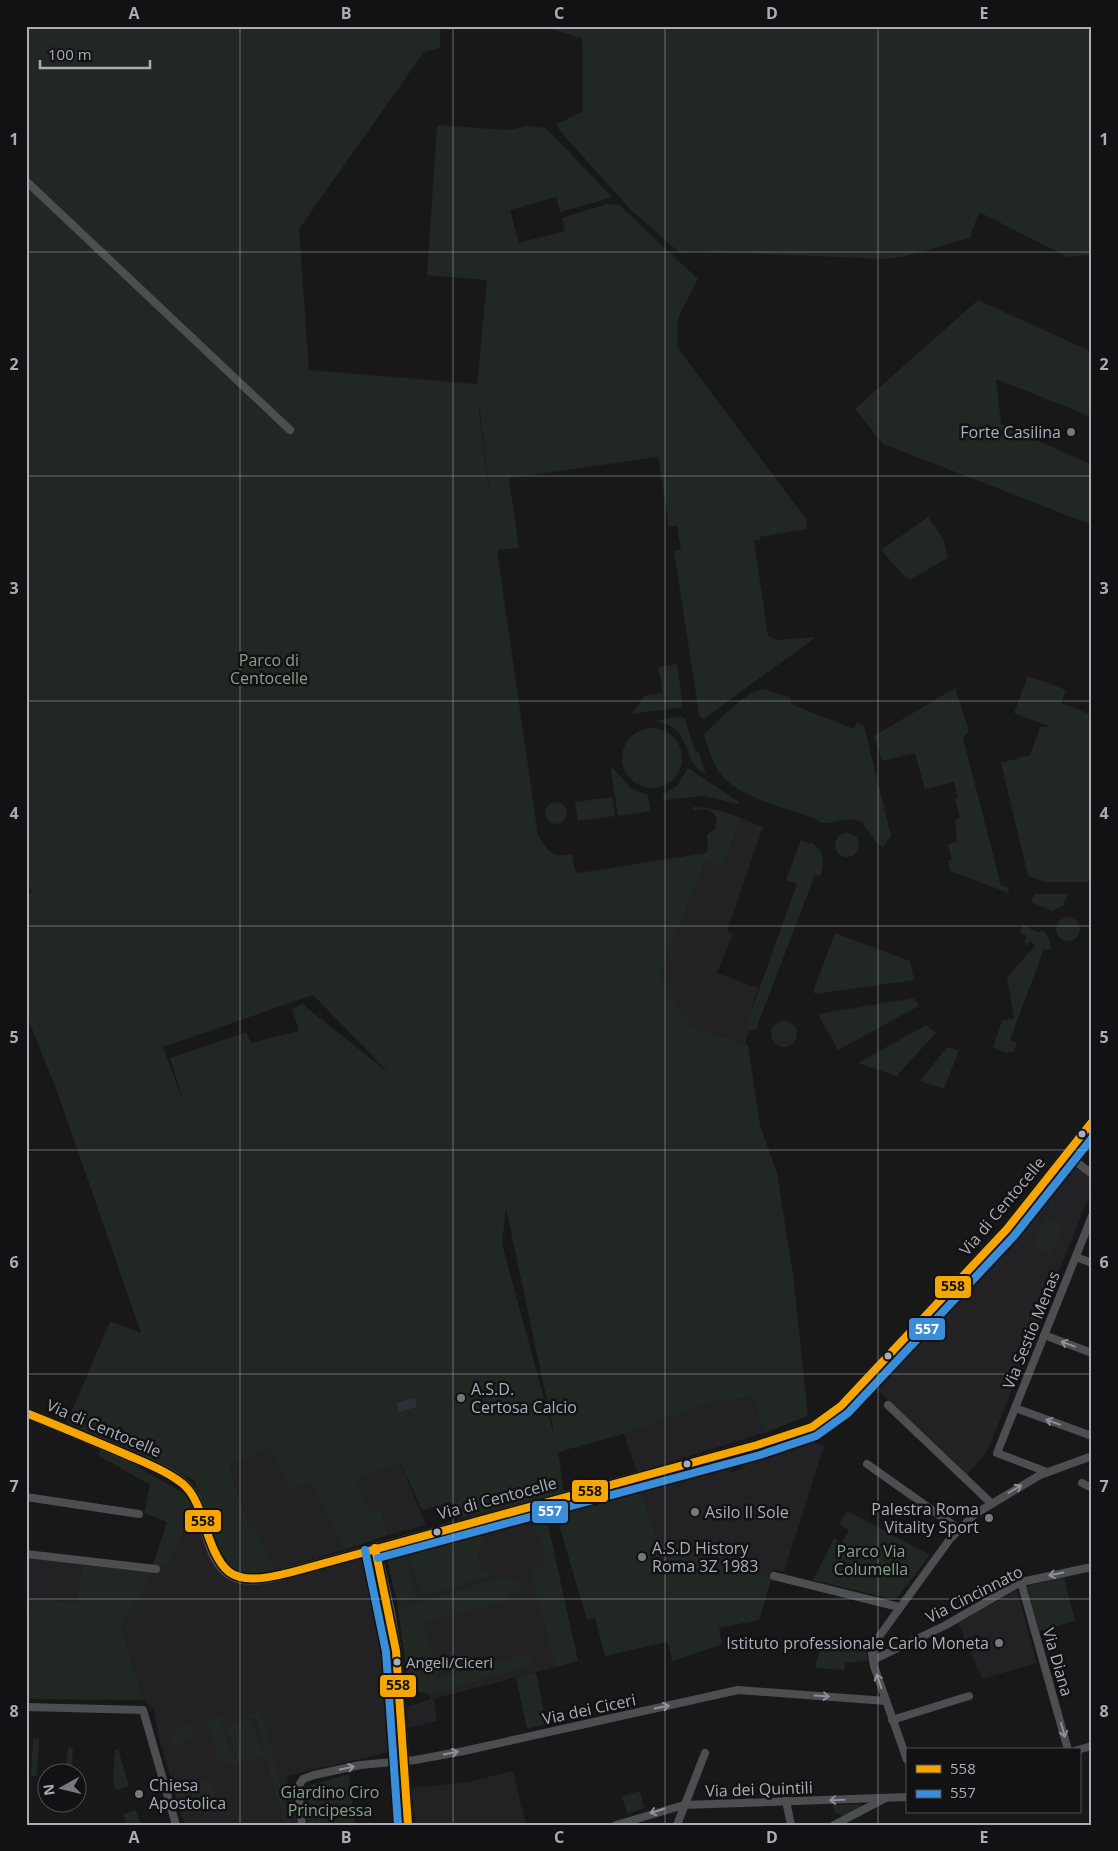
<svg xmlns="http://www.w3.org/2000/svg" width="1118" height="1851" font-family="'Open Sans',sans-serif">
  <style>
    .built { fill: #222224 }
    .green { fill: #212722; fill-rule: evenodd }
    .water { fill: #2c3139 }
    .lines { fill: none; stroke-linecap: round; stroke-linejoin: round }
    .street { stroke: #4d4e51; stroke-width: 8 }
    .secondary { stroke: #4c4c4f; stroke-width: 11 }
    .bus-1-casing { stroke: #121214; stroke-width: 11 }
    .bus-2-casing { stroke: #121214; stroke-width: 11 }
    .bus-1 { stroke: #f7a600; stroke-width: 8 }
    .bus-2 { stroke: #3a8dd9; stroke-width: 8 }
    .oneway { stroke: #8e9099 }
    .grid { fill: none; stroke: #aaadb8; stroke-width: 1; stroke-opacity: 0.55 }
    .poi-dot { fill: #777980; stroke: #121214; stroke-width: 2 }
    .bus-dot { fill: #aaadb8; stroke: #121214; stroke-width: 2 }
    .labels { text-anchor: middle; stroke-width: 5; stroke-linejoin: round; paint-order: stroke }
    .bus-label { font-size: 15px; fill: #aaadb8; stroke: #121214; text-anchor: start }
    .poi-label { font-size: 16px; fill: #aaadb8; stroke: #121214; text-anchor: start }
    .park-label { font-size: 16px; fill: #83a188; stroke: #121214 }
    .street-label { font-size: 16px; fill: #aaadb8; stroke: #121214 }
    .line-badge { stroke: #121214; stroke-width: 2 }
    .badge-label { font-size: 14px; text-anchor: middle; font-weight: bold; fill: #fff }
    .pale-badge-label { font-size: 14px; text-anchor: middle; font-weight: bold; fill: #111 }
    .neatline { fill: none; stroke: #aaadb8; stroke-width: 2 }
    .grid-label { font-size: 16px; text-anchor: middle; font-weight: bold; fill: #aaadb8 }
  </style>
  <rect width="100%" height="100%" fill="#181818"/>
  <g class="built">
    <path d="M741,818L763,827L727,931L733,934L717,973L758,988L748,1020L749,1030L745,1044L692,1027L660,975L706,861L723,867Z"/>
    <path d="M1072,1164L1092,1179V1188L988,1450L967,1475L874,1387L1006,1244H1012L1016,1240V1234Z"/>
    <path d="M753,1397L764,1433L637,1472L624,1434L715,1402Z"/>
    <path d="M811,1434L814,1443L824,1446L784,1572L775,1570L772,1577L657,1537L640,1487L649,1488L657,1482L726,1461L730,1473L741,1469L749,1455Z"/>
    <path d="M269,1449L291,1492L310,1482L344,1550L274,1570L255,1527H250L230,1470L232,1464Z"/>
    <path d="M401,1464L426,1525L388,1535L380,1508L370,1512L356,1479Z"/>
    <path d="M195,1505L230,1578L363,1557L370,1562L389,1661L390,1752L287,1776L298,1825H185L159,1738L154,1711L144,1700L121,1627L158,1565L168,1568Z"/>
    <path d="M545,1511L578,1661L434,1699L437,1721L408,1728L407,1707L431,1699L430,1694L415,1691L408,1681L397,1602L386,1554Z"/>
    <path d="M26,1557L82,1565L76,1603L36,1597L26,1617Z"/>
    <path d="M1017,1590L1037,1663L982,1679L958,1623Z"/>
    <path d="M513,1771L526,1825H416L411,1788L468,1782Z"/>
  </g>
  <g class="green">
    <path d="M26,26H440V48L424,52L299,229L309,370L477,384L487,280L427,275L437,125L508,130L527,126L546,128L611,196L610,198L560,212L556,197L510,210L519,243L565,231L562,218L607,204L619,205L698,279L678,318L677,347L806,519L807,529L760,537V540L754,541L768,636L777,640L816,637L705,718H701L699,714L674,551L681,549L677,526H669L658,457L509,478L519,548L497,550L538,836C550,852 551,858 572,854L575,870L579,873L706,853L708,850L707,834L715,829L717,818C710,808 704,808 693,811V807C711,807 725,812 741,818L723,867L706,861L660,975L692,1027L748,1045L760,1125L777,1173L793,1274L808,1416L764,1433L753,1397L715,1402L624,1434L558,1452L564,1492L458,1519L453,1503L422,1510L401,1464L356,1479L370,1512L380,1508L388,1535L344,1550L310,1482L291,1492L269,1449L232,1464L230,1470L250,1527L255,1526L274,1570L258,1575L240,1574L220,1559L194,1480L67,1423L110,1321L141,1333L57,1091L26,1014V894L32,892L26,877ZM479,410H480L492,515ZM313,995L389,1073L302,1004L292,1009L299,1031L251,1043L246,1032L170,1058L184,1103L163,1047ZM506,1209L555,1438V1439L502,1244Z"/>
    <path d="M540,26H1092V255L1068,257L979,212L970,238L903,257L886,259L690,251L680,253L631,210L560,131L557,124L583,111L582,38Z"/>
    <path d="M978,300L1092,352V417L996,379L1001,424L1092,465V525L883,444L855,409Z"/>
    <path d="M928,517L944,540L948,558L911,579L906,578L881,550Z"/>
    <path d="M677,664L683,707L632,714L644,696L663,693L658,667Z"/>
    <path d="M1028,676L1066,690L1061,703L1092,715V882H1044L1028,876L1001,763L1030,755L1040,727H1051L1014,713Z"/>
    <path d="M955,688L969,731L963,738L1001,885L1008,887L1009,893L950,871L948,861L952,860L948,844L957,842L955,820L960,818L955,799L958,798L954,782L925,789L915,753L882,761L874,736Z"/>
    <path d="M764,689L791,698V704L854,729L857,722L864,726L891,836L883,847L877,844L862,822C841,814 836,827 818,822L819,820C791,810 743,799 723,777C713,767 708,747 704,734C719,720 744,692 764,689Z"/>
    <path d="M681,716V718H685C687,730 692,739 695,751H698L706,773C679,765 697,726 653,721Z"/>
    <circle cx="652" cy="758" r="30"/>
    <path d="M610,765L632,789L648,795L651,811L618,816Z"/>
    <path d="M688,768L739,802L738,804L703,796L664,800L663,794L677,786Z"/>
    <path d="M612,797L615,816L578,821L575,802Z"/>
    <circle cx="556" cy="813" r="11"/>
    <circle cx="847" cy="845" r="12"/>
    <path d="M801,840L810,844L811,842C825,851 825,862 820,876L815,875L756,1029L749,1030L748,1020L797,884L786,880Z"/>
    <path d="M1034,894H1068L1063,906L1052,911L1031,902Z"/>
    <circle cx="1068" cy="929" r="12"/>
    <path d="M1023,925L1037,932L1044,931L1050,941L1051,950L1044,949L1010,1040L1017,1043L1014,1051L1007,1053L993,1047L1002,1021L1014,1018L1007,977L1035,946L1030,941L1027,945L1024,942L1027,937L1020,933Z"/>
    <path d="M835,933L910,961L914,980L815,994L814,989Z"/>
    <path d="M914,998L919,1006L838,1050L818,1014Z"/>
    <circle cx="784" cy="1034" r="13"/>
    <path d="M926,1025L936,1033L899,1073V1077L858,1063Z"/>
    <path d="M947,1047L959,1050L944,1089L920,1081Z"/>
    <path d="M1045,1217L1064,1224L1052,1256L1033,1248Z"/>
    <path d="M102,1447L192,1498L195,1505L168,1568L153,1564L167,1522L144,1513L150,1485L98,1455Z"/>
    <path d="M640,1487L657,1537L772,1577L759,1620L719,1628L722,1644L673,1661L667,1642L605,1656L595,1618L587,1620L554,1508Z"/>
    <path d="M545,1511L578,1661L556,1667L530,1571L542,1567C546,1554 541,1527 527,1523L483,1536L485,1547L477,1550L483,1572L491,1571L489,1577L427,1594L420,1592L410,1556L407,1557L416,1595L413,1598L397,1602L386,1554Z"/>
    <path d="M847,1511L930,1555L895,1600L813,1580L834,1538L842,1543L849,1530L839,1524Z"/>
    <path d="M82,1565L154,1572L121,1627L144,1700L26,1699V1617L36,1597L76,1603Z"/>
    <path d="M503,1577L516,1581L524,1591L508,1595L509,1600L424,1623L439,1678L524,1655L526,1658L534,1656L531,1664L526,1667L430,1694L415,1691L408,1681L398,1608Z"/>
    <path d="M1064,1577L1075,1621L1039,1631L1027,1586Z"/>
    <path d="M868,1645L867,1661L845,1663L844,1670L815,1668L820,1648Z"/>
    <path d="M536,1672L546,1724L527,1729L516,1678Z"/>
    <path d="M261,1712L264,1721L291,1825H284L266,1759L260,1757L233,1765L222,1763L217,1757L206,1719ZM247,1716L253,1717L257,1722L264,1751L262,1752L251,1719L226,1727L238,1760L235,1761L221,1722L224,1719Z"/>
    <path d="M189,1724L193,1739L172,1746L170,1739L177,1728Z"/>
    <path d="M33,1738L39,1739L37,1776H31Z"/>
    <path d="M68,1747L73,1748L72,1766H66Z"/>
    <path d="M118,1749L129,1786L116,1790L113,1781L115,1750Z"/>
    <path d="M349,1774L355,1825H308L303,1794L304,1787Z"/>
    <path d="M211,1779L218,1805L182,1817L174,1789Z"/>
    <path d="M640,1791L644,1808L627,1814L622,1796Z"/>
    <path d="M861,1804V1808L842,1817L840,1813L836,1814L832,1805Z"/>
    <path d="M136,1810L140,1824L127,1825L123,1814Z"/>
  </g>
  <path class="water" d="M415,1398L417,1407L399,1412L397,1403Z"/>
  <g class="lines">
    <g class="street">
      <path d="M26,181L290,430"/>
      <path d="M1066,1154L1092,1174"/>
      <path d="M1076,1257L1092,1263"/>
      <path d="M1044,1335L1092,1353"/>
      <path d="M888,1405L991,1503"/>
      <path d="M1015,1408L1092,1436"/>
      <path d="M867,1464L959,1529"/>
      <path d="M1047,1472L997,1453L1092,1216"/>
      <path d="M1082,1483L1092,1488"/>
      <path d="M26,1497L139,1514"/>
      <path d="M26,1554L156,1569"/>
      <path d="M774,1576L899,1607"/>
      <path d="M1021,1582L1068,1750"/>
      <path d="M873,1660L946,1625L1021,1582L1092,1567"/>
      <path d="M26,1707L143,1710L176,1825"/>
      <path d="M892,1720L969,1696"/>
      <path d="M1077,1750L1092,1746"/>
      <path d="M907,1760L874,1666L872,1654L878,1638L950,1539L975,1514L1040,1475L1092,1456"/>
      <path d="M786,1801L791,1825"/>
      <path d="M302,1825L298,1787L303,1779L314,1775L360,1765L415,1760L464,1751L738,1690L886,1701"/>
      <path d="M616,1825L684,1805L907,1797"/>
      <path d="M677,1825L705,1753"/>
      <path d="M834,1825L884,1799"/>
    </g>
    <g class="secondary">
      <path d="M26,1413C59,1426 92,1440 124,1454C144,1463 168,1470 185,1485C209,1508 203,1562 234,1576C253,1585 289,1572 309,1567L757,1445L812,1427L841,1406L1007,1229L1092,1122"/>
      <path d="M375,1548L389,1609L396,1651L408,1825"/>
    </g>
    <g class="bus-1-casing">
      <g id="bus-1">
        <path d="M26,1413C59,1426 92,1440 125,1454C143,1462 163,1469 179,1481C191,1489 197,1502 201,1515C221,1574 226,1589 292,1572L757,1445L812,1427L841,1406L1007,1229L1092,1122"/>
        <path d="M375,1548L396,1651L408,1825"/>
      </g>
    </g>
    <g class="bus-2-casing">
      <g id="bus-2">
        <path d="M365,1550L386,1652L398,1825"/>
        <path d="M378,1558L760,1455L816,1436L848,1413L1014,1236L1092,1138"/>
      </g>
    </g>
    <use href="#bus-1" class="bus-1"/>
    <use href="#bus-2" class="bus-2"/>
  </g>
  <defs><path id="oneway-shaft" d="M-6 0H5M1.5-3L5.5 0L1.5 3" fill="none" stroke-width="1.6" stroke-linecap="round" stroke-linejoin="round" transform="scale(1.25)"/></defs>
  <g class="oneway">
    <use href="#oneway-shaft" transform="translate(1068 1344) rotate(-160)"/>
    <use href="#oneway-shaft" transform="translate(1053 1422) rotate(-160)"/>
    <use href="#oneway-shaft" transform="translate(1015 1489) rotate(-30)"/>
    <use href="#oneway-shaft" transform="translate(1056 1574) rotate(169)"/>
    <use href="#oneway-shaft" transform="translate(879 1681) rotate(-109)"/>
    <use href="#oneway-shaft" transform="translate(822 1696) rotate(4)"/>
    <use href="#oneway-shaft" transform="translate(662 1707) rotate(-12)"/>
    <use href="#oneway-shaft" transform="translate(1063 1730) rotate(74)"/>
    <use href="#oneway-shaft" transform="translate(451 1753) rotate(-11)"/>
    <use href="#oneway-shaft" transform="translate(347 1768) rotate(-11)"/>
    <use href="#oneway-shaft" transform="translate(837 1800) rotate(178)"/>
    <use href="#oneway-shaft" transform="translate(657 1811) rotate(162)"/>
  </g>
  <path class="grid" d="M240,26V1825M453,26V1825M665,26V1825M878,26V1825M26,252H1092M26,476H1092M26,701H1092M26,926H1092M26,1150H1092M26,1374H1092M26,1599H1092"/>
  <g class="poi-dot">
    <circle cx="1071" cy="432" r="5"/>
    <circle cx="461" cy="1398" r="5"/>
    <circle cx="695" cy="1512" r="5"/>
    <circle cx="989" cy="1518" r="5"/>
    <circle cx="642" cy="1557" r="5"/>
    <circle cx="999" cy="1643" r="5"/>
    <circle cx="139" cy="1794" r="5"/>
  </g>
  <g class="bus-dot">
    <circle cx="1082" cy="1134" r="4.5"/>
    <circle cx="888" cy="1356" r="4.5"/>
    <circle cx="687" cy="1464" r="4.5"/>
    <circle cx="437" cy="1532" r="4.5"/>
    <circle cx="397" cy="1662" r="4.5"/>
  </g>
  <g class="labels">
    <g class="bus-label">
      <text x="406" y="1668">Angeli/Ciceri</text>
    </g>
    <g class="poi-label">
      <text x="1061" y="438" text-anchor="end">Forte Casilina</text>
      <text x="471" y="1395">A.S.D.<tspan x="471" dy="18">Certosa Calcio</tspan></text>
      <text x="979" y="1515" text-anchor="end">Palestra Roma<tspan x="979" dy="18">Vitality Sport</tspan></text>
      <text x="705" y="1518">Asilo Il Sole</text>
      <text x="652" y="1554">A.S.D History<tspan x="652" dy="18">Roma 3Z 1983</tspan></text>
      <text x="989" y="1649" text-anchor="end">Istituto professionale Carlo Moneta</text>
      <text x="149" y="1791">Chiesa<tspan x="149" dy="18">Apostolica</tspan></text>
    </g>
    <g class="park-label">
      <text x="269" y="666">Parco di<tspan x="269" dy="18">Centocelle</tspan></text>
      <text x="871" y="1557">Parco Via<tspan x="871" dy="18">Columella</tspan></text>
      <text x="330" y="1798">Giardino Ciro<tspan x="330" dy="18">Principessa</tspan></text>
    </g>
    <g class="street-label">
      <text transform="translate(1002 1206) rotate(-50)" y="6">Via di Centocelle</text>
      <text transform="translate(1031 1330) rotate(-68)" y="6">Via Sestio Menas</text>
      <text transform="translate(104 1428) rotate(23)" y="6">Via di Centocelle</text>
      <text transform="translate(497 1498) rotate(-15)" y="6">Via di Centocelle</text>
      <text transform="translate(974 1594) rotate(-27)" y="6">Via Cincinnato</text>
      <text transform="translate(1058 1662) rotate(74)" y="6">Via Diana</text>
      <text transform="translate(589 1709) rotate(-12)" y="6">Via dei Ciceri</text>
      <text transform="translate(759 1789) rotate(-2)" y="6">Via dei Quintili</text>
    </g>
  </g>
  <g class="line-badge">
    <rect x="934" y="1275" width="38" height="24" rx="5" fill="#f7a600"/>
    <rect x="908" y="1317" width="38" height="24" rx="5" fill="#3a8dd9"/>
    <rect x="571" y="1479" width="38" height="24" rx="5" fill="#f7a600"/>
    <rect x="531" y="1500" width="38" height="24" rx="5" fill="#3a8dd9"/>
    <rect x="184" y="1509" width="38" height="24" rx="5" fill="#f7a600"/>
    <rect x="379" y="1674" width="38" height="24" rx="5" fill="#f7a600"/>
  </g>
  <g class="badge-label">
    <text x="927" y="1334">557</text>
    <text x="550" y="1516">557</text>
  </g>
  <g class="pale-badge-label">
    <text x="953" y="1291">558</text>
    <text x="590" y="1496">558</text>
    <text x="203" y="1526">558</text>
    <text x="398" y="1690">558</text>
  </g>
  <rect width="1118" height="1851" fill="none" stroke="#121214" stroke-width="55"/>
  <rect x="906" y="1748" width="175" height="65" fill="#121214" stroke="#4f5056"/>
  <rect x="916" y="1765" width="25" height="8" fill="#f7a600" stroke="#4f5056"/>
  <text x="950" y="1774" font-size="15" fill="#aaadb8">558</text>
  <rect x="916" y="1790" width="25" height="8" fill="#3a8dd9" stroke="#4f5056"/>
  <text x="950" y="1798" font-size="15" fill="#aaadb8">557</text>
  <g transform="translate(62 1788) rotate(262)"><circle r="24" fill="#121214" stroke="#4f5056"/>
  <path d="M0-4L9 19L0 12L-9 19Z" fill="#777980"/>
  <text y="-8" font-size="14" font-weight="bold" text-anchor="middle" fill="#aaadb8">N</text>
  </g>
  <path d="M40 60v8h110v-8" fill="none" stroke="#aaadb8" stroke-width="2.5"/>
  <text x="48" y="60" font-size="15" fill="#aaadb8" stroke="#121214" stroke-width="4" paint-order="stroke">100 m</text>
  <rect x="28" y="28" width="1062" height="1796" class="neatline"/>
  <g class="grid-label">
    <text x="134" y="19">A</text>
    <text x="346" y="19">B</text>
    <text x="559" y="19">C</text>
    <text x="772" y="19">D</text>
    <text x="984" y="19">E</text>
    <text x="14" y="145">1</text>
    <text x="1104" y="145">1</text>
    <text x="14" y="370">2</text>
    <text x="1104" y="370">2</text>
    <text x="14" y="594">3</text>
    <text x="1104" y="594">3</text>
    <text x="14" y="819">4</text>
    <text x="1104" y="819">4</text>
    <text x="14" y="1043">5</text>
    <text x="1104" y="1043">5</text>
    <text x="14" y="1268">6</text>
    <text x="1104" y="1268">6</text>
    <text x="14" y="1492">7</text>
    <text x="1104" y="1492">7</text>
    <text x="14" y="1717">8</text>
    <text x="1104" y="1717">8</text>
    <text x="134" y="1843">A</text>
    <text x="346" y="1843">B</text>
    <text x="559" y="1843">C</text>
    <text x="772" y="1843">D</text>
    <text x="984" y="1843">E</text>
  </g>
</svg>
